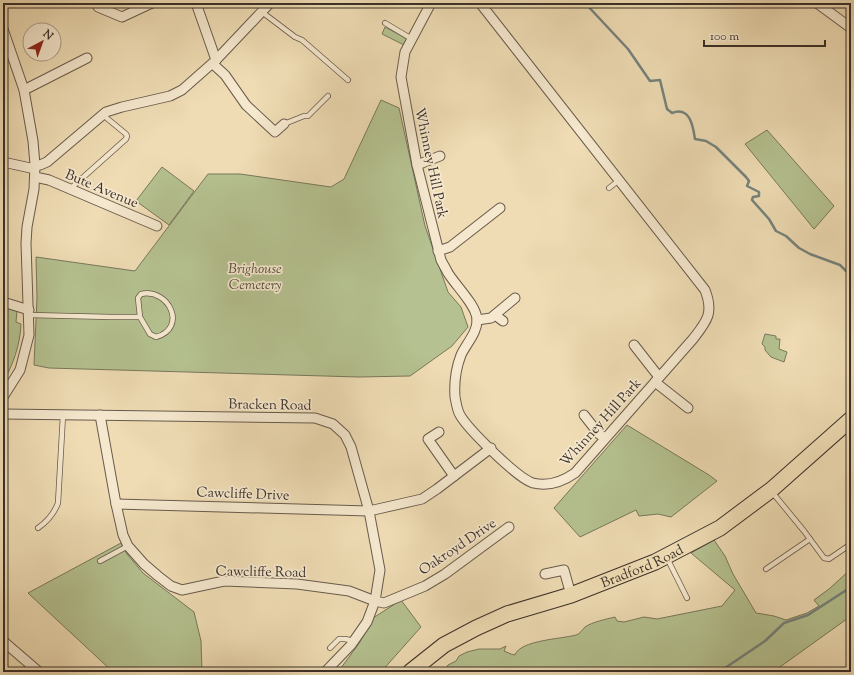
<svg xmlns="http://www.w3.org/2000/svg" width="854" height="675" font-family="'Sorts Mill Goudy',serif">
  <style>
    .green { fill: #b5c190; stroke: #78785c }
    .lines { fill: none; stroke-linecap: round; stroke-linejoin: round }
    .stream { stroke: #75837d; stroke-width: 2.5 }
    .service-casing { stroke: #685b4c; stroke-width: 6 }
    .minor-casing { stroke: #685b4c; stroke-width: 11 }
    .primary-casing { stroke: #3b3029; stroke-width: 17 }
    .service { stroke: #f5e8ce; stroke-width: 4.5 }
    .minor { stroke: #f5e8ce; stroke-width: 9 }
    .primary { stroke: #efdcb4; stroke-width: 15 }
    .labels { text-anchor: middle; stroke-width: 3.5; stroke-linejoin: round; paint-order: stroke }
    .street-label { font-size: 14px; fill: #3b3029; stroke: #f5e8ce }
    .park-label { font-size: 14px; font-style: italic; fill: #534d3e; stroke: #f5e8ce }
  </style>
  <rect width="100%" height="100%" fill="#efdcb4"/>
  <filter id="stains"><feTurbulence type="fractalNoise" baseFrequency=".005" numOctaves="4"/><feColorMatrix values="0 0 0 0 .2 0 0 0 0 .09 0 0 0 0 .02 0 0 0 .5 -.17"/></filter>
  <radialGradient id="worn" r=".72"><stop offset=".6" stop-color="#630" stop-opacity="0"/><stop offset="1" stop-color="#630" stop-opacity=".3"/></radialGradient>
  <g class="green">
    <path d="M385,27L407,39L404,45L382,34Z"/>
    <path d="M381,100L399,108L425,226L448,292L461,307L468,327L452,346L410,376L359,377L49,368L34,365L37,298L36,257L135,271L208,174H240L331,187L344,179Z"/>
    <path d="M767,130L834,206L814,229L745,144Z"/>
    <path d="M162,167L194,191L169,225L136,201Z"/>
    <path d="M3,307L17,311L16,322L21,324C20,346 13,364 3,383Z"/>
    <path d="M765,334L776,336V339H780L779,349L787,352L784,362L771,357L765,350V347L762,344Z"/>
    <path d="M627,425L709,475L717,481L671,517L658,514L639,516L636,510L580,537L554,508Z"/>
    <path d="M714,540L725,556L733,574L756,613L774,616L786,620L807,613L819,606L814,600L829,589L851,569V616L773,672H443L448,665L456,661L459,656L467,652L479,649H500L506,646L504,651L511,654L515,655C520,640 562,639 576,635C580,634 582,630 585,627C592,622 607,619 615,617L617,621L624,622L644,617L657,619L722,606L735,590L691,553Z"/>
    <path d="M121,543L127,554L143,573L194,612L201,641L202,672H113L28,593Z"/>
    <path d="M401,600L421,627L381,672H338L360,642L373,618Z"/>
  </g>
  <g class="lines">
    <g class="stream">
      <path d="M585,3L628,49L650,81L660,80L667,109L672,113C690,106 693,126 695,139L706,141L716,147L746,177L749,181L747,186L759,192V196L753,197L752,200L769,219L776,231L786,236L799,248L810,254L840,265L851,276"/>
      <path d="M719,672L765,641L784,623L808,615L851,587"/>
    </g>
    <g class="service-casing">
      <g id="service">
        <path d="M262,12L295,37L302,40L348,80"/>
        <path d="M385,23L412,39"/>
        <path d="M284,124L304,116H308L328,96"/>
        <path d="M609,188L618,181"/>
        <path d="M70,189L126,139L127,136L126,134L103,115"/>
        <path d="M29,315L111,317H140L138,298L141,294C169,288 188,328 156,337L150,334L140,317"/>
        <path d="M772,492L804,531L824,558L829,559L851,544"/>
        <path d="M38,528C48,521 54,514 58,503L63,415"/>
        <path d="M667,558L687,598"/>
        <path d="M100,561L128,546"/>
        <path d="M766,569L810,539"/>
        <path d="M330,648L339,639H345L354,641"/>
      </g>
    </g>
    <g class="minor-casing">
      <g id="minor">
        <path d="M196,3L216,60"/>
        <path d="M431,3L405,52L401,77L417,165L441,260C443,264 446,269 448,273C456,286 476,305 477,319C478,332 466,344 461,355C456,368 454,383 455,397C456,402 457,410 460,415C468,429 517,478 533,483C549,487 562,482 575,473L693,339C707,321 714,313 705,290L480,3"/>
        <path d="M817,3L851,28"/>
        <path d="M98,7L122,17L152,3"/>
        <path d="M3,29L24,90L33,141L35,165L34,189L27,227L26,243L29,335L20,370L3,397"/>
        <path d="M213,64L225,75L246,105L275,132L284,124"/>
        <path d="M24,90L87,58"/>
        <path d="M3,162L35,169"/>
        <path d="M35,165H40L47,162L106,112L122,107L170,96L182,90L216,60L270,3"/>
        <path d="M417,165L440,156"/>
        <path d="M35,177L49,180L157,226"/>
        <path d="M438,251L450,247L500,208"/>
        <path d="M3,302L29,310"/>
        <path d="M495,315L503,321"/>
        <path d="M477,320L491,318L515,298"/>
        <path d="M634,345L659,377"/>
        <path d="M655,382L688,408"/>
        <path d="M3,414L315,418L333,424L345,435L351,447L369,511L380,570L375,601L367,622L351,645L325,672"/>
        <path d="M100,415L116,504L123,535L128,546L144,564L158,576L171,586L182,590L224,581L297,584L349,591L375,601L384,603L425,586L445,574L509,527"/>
        <path d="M584,415L599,434L605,438"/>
        <path d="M439,432L428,439L454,476"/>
        <path d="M116,504L369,511L422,499L437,489L491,448"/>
        <path d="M545,574L564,570L571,595"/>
        <path d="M3,641L39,672"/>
      </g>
    </g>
    <g class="primary-casing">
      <g id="primary">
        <path id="s1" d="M410,672L444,645L476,628L507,614L571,595L655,562L720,528L771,490L851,419"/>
      </g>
    </g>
    <use href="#service" class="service"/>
    <use href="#minor" class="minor"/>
    <use href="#primary" class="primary"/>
  </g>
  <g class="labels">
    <g class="street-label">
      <text transform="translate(432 163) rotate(78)" y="5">Whinney Hill Park</text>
      <text transform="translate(102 188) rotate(23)" y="5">Bute Avenue</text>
      <text transform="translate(270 404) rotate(1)" y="5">Bracken Road</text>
      <text transform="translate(600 422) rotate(-48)" y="5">Whinney Hill Park</text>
      <text transform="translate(243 493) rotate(2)" y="5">Cawcliffe Drive</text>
      <text transform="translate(457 546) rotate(-34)" y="5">Oakroyd Drive</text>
      <text dy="5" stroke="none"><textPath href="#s1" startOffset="257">Bradford Road</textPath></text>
      <text transform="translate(261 571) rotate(1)" y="5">Cawcliffe Road</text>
    </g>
    <g class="park-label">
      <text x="255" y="273">Brighouse<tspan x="255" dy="16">Cemetery</tspan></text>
    </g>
  </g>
  <rect width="854" height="675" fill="none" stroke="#efdcb4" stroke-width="16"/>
  <rect x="4" y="4" width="846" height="667" fill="none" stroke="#3b3029" stroke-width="2"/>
  <rect x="8" y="8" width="838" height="659" fill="none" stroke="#3b3029"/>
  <g transform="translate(42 42) rotate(41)"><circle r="19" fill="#f5e8ce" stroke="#ab9e8c"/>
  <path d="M0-3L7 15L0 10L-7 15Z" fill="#8f2418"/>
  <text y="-6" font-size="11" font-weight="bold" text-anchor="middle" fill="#3b3029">N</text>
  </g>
  <path d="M704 40v6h121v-6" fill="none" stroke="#3b3029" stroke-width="2"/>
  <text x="710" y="40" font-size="12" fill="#3b3029" stroke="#f5e8ce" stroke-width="3" paint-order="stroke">100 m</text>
  <rect width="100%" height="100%" filter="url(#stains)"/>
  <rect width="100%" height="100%" fill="url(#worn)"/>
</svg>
